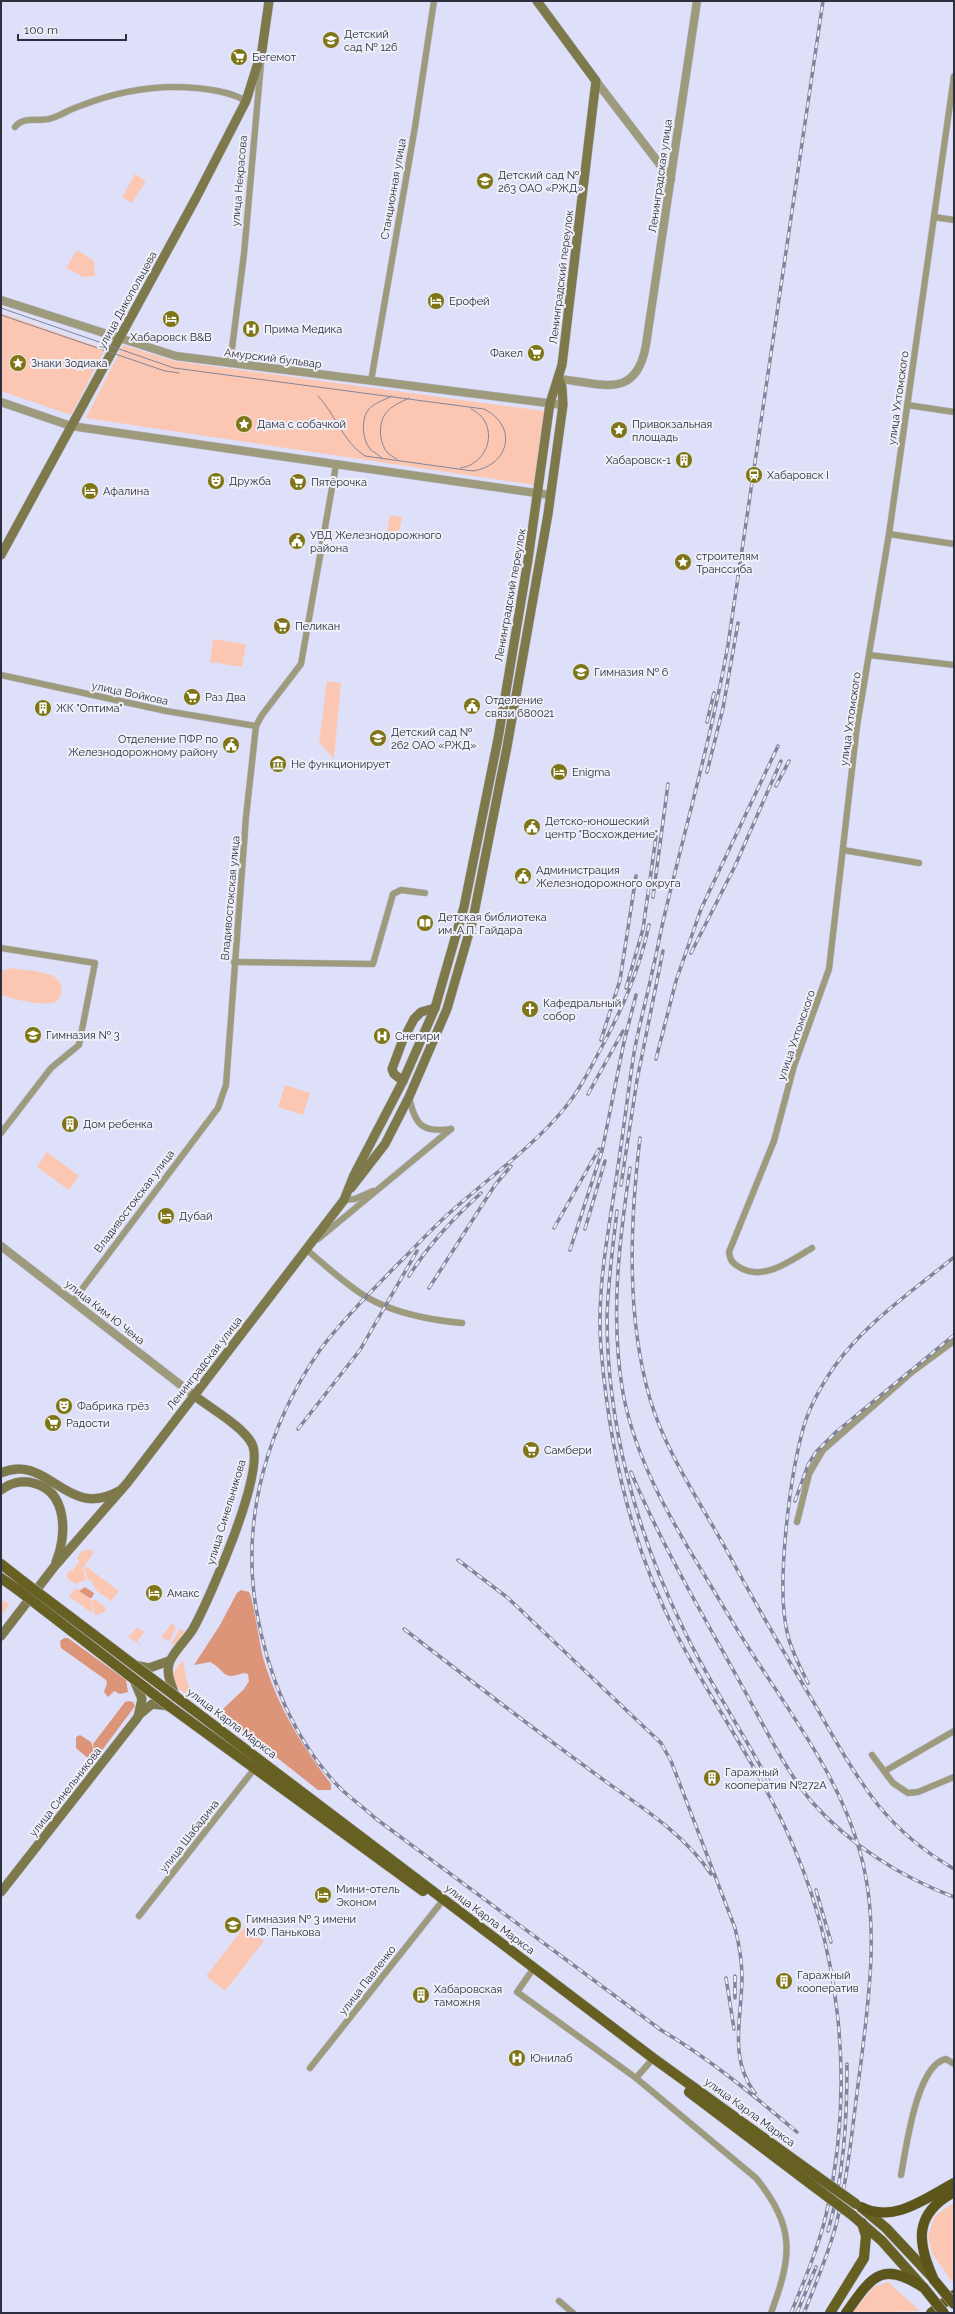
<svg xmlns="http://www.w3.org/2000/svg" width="955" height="2314" font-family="Raleway,sans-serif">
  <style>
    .green { fill: #fcc7b2 }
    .forest { fill: #dc9578 }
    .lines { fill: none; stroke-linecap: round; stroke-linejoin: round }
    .minor-casing { stroke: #bbbcd4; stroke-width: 7 }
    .tertiary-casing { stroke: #bbbcd4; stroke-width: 9 }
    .secondary-casing { stroke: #bbbcd4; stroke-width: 10 }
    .primary-casing { stroke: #bbbcd4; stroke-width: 11 }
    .trunk-casing { stroke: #bbbcd4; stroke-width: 11 }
    .minor { stroke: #9e9b7d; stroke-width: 6 }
    .tertiary { stroke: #9e9b7d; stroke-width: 8 }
    .secondary { stroke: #7e794b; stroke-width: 9 }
    .primary { stroke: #676023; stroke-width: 10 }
    .trunk { stroke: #5c561a; stroke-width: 10 }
    .tram { stroke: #838499; stroke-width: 1 }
    .rail-casing { stroke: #838499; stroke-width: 3.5 }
    .rail { stroke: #eeeff7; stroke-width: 2; stroke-dasharray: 6; stroke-linecap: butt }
    .primary-bridge-casing { stroke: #bbbcd4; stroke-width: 11; stroke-linecap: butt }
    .trunk-bridge-casing { stroke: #bbbcd4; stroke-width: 11; stroke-linecap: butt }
    .primary-bridge { stroke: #676023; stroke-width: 10 }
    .trunk-bridge { stroke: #5c561a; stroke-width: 10 }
    .labels { text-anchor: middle; stroke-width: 4; stroke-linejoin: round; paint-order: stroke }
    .poi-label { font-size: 11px; fill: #2d2e3e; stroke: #eeeff7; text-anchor: start }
    .street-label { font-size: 11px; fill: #2d2e3e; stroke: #eeeff7 }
  </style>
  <rect width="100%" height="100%" fill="#dee0fa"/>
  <g class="green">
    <path d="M135,174L146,181L132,203L122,197Z"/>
    <path d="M77,250L94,261L95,276L83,277L66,268Z"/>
    <path d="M1,313L105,349L71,415L1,391Z"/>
    <path d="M123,345L174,361L544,411L534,485L86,418Z"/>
    <path d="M390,515L402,517L399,533L387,532Z"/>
    <path d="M213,639L246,644L242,667L210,662Z"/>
    <path d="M327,681L341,683L334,759L319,742Z"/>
    <path d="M11,968C24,970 39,971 51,975C62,979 66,995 55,1002C47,1007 9,999 1,994V971Z"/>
    <path d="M285,1085L310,1093L303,1115L278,1107Z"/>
    <path d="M47,1152L79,1176L69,1190L37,1167Z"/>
    <path d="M89,1549L94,1552L83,1568L86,1580L75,1584L67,1578V1574L70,1570L72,1571L79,1562L77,1558L81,1552Z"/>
    <path d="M87,1567L119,1591L111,1601L96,1590L92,1581L88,1580L84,1568Z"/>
    <path d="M76,1588L90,1598L93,1614L69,1596Z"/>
    <path d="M4,1600L9,1605L1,1616V1605Z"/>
    <path d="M91,1600H96L106,1608L103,1613L95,1615Z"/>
    <path d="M172,1623L176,1628L169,1641L161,1637Z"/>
    <path d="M137,1627L144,1632L137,1642L146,1649L127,1636V1635L130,1636Z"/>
    <path d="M180,1629L185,1632C182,1638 176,1645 170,1645Z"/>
    <path d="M183,1660L187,1682L194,1695L192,1698L174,1685L172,1674Z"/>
    <path d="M245,1926L264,1941L225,1991L206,1976Z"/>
    <path d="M954,2202V2283H953L932,2253L928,2236L935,2216Z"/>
    <path d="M888,2282L920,2311L852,2313L874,2287Z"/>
  </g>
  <g class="forest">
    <path d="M85,1587L94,1593L92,1598H90L79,1591Z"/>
    <path d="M241,1590L249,1592C253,1597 260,1648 264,1661C279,1709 301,1744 331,1784V1790H318L224,1716L222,1710L244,1689L249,1681L248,1674L244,1673C221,1681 227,1671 210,1662L194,1665L220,1625L237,1593Z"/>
    <path d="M64,1638H68L126,1680L128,1692L120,1694L114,1691L108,1697L104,1692L107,1683L106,1680L61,1648L60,1641Z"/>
    <path d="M129,1701L133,1702L135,1706L100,1753L94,1750L93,1744L125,1702Z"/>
    <path d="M80,1735L91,1742L96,1757L91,1761L76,1748V1737Z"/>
  </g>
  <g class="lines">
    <g class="minor-casing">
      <g id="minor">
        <path d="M15,127C24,115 40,123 52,118C62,115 70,109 80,106C118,91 155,84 196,88C213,90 231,92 246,101"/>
        <path d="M934,217L954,220"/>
        <path d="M230,364L244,254L261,63"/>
        <path d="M371,381L415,127L434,1"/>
        <path d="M907,405L954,412"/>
        <path d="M889,534L954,544"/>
        <path d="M869,655L954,665"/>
        <path d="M1,675L166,711L256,726"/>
        <path d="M843,850L919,863"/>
        <path d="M1,948L95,963L79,1045L51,1068L1,1133"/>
        <path d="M234,962L373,964L393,894L401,890L425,893"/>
        <path d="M409,1097C415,1125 422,1133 451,1129"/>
        <path d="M344,1200L355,1199L373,1191"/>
        <path d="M318,1239L451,1129"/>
        <path d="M812,1248C790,1261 763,1282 739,1267C732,1263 730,1260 729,1252L774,1141L794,1066L829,969L857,726L889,534L954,76"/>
        <path d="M307,1250C326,1266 346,1285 368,1298C397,1314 429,1320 462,1323"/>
        <path d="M73,1301L218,1108L226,1085L246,817L256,726L262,715L301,664L336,465"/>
        <path d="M797,1522L809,1474L823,1450L912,1372L954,1341"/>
        <path d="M872,1755L893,1783L908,1793L918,1792L954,1777"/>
        <path d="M885,1771L954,1731"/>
        <path d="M139,1916L255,1768"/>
        <path d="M531,1972L517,1992L636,2078L756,2178C796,2228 792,2256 771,2313"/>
        <path d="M310,2068L440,1904"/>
        <path d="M636,2078L650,2062"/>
        <path d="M901,2175C906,2150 916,2065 946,2059L954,2064"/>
        <path d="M559,2301L573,2313"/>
      </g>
    </g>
    <g class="tertiary-casing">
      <g id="tertiary">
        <path d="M596,81L671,179"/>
        <path d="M1,300L176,356L563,405"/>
        <path d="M559,379C602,383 636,401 646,345L697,1"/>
        <path d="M1,402L71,426L550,495"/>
        <path d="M1,1246L195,1396"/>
      </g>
    </g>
    <g class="secondary-casing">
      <g id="secondary">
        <path d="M1,555L196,198L246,101L262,50L269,1"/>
        <path d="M403,1081L394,1074L392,1069L402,1042L414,1019L421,1012L435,1008"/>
        <path d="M351,1188L385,1144L409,1097L447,1009L473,919L507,747L548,514L563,405L562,387L559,379"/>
        <path d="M1,1473C48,1452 66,1521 119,1491"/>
        <path d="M1,1490C10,1483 22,1480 33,1483C68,1491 67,1536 56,1562"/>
        <path d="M1,1636L54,1567L128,1482L344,1200L354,1175L403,1081L435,1008L464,907L498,739L528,560L550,403L562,365L594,97L596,81L537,1"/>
        <path d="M134,1665L149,1668L169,1661"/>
        <path d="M175,1696C172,1685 166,1675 169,1664C171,1654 187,1639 193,1629C209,1600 266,1472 252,1444C244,1427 210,1408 195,1396"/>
        <path d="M140,1714L152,1704L169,1706"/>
        <path d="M1,1892L138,1717L142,1699L134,1680"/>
      </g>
    </g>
    <g class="primary-casing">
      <g id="primary">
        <path d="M1,1564L24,1582"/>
        <path d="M1,1578L18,1590"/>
        <path d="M175,1696L653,2058L818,2177"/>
        <path d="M169,1706L423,1891"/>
        <path d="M689,2092L812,2185"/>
        <path d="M862,2208L886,2228L932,2277"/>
        <path d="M852,2215L882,2241L922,2286"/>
        <path d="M830,2313L864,2258L866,2236L862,2223"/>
      </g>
    </g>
    <g class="trunk-casing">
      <g id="trunk">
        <path d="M861,2207C893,2224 926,2198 954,2183"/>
        <path d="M934,2280C917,2243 913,2214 954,2192"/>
        <path d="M846,2313C871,2278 881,2259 924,2288"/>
        <path d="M931,2313L954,2295"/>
      </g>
    </g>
    <use href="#minor" class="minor"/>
    <use href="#tertiary" class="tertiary"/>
    <use href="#secondary" class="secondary"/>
    <use href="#primary" class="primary"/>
    <use href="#trunk" class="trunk"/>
    <g class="tram">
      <path d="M1,308L174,368L484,409C518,426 510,465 473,471L365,456C343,442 336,415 318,396"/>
      <path d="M1,315L165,371L179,373"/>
      <path d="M382,458C379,455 373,452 370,449C362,439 361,420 368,410C374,403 384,400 392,396"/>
      <path d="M397,459C394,457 389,455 387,452C379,442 378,423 386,413C391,406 401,402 409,398"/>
      <path d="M460,468C491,464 500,422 471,409"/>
    </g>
    <g class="rail-casing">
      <g id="rail">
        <path d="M707,722L714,693"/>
        <path d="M707,772L723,708L738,623"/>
        <path d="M776,786L789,761"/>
        <path d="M653,897L668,784"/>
        <path d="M649,925C639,972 621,1012 598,1054C588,1073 578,1092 564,1109C530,1150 484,1181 445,1217C427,1234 410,1252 392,1270C368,1295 341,1321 320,1350C268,1425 241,1517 256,1608C267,1674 294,1742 342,1790C352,1799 364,1808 375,1818L661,2030C710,2059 753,2095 797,2132"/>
        <path d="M691,953L735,866L781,761"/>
        <path d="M626,988L643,929L656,837"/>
        <path d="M601,1040L620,980L636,876"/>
        <path d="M656,1059L676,981L701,909L778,746"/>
        <path d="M588,1094L623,1031"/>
        <path d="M640,1138C630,1223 626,1316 650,1399C666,1453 700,1502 727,1551C755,1603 784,1653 814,1703C834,1738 853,1773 878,1805C901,1833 924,1851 954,1869"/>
        <path d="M630,1168C619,1242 610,1318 623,1393C636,1462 672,1522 708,1581C725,1609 741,1637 759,1664C798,1724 841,1782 860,1852C880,1923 869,1998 860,2070C853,2120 849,2171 837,2221C829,2253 816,2283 804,2313"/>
        <path d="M621,1185L637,1080L663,951"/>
        <path d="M617,1211C613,1246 608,1281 607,1317C607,1424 636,1532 683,1628C708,1681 742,1730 769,1782"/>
        <path d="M554,1228L599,1149"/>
        <path d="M585,1229L605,1161"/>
        <path d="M570,1250L602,1151L624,1042L636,995"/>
        <path d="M409,1276C429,1244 453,1219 481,1193"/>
        <path d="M429,1288L495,1185L511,1166"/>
        <path d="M298,1429L360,1350L417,1251"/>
        <path d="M631,1472C662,1546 703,1615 742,1686C762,1722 786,1772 812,1802C850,1845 901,1877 954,1897"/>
        <path d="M795,1501L808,1465L816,1452L836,1432L954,1335"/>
        <path d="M458,1560L508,1598L661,1743L671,1761L735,1928C739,1944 742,1960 742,1977C742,2017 728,2058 755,2093"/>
        <path d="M404,1629C466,1677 527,1724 590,1770C631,1801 682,1830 711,1874"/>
        <path d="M808,1683C800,1667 792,1652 788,1636C775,1588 790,1477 803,1429C809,1407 821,1386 834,1367C865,1323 913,1291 954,1257"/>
        <path d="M816,1890L831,1942"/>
        <path d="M735,1976V1998"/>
        <path d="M726,1978L734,2029"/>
        <path d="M828,2231C844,2176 847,2121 847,2064"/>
        <path d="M791,2313C804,2281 818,2249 826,2215C856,2084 841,1944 783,1823C752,1757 709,1698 676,1633C631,1546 609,1445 601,1348C596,1287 610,1225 618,1166C624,1128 628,1091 634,1053C639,1025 647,997 653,968C658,948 661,928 666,909C687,821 712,734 728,645L823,1"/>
        <path d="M797,2313L816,2267"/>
      </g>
    </g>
    <use href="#rail" class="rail"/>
    <g class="primary-bridge-casing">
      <g id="primary-bridge">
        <path d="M24,1582L175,1696"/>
        <path d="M18,1590L169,1706"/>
        <path d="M818,2177L856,2204"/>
        <path d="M812,2185L852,2215"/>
      </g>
    </g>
    <g class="trunk-bridge-casing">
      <g id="trunk-bridge">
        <path d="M934,2280L954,2304"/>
        <path d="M924,2288L944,2313"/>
      </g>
    </g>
    <use href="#primary-bridge" class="primary-bridge"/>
    <use href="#trunk-bridge" class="trunk-bridge"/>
  </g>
  <defs>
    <g id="school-disc" transform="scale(0.9)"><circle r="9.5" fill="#7e7517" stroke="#eeeff7"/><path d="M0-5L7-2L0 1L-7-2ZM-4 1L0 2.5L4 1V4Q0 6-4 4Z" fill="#fff"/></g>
    <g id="supermarket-disc" transform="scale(0.9)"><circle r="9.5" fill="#7e7517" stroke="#eeeff7"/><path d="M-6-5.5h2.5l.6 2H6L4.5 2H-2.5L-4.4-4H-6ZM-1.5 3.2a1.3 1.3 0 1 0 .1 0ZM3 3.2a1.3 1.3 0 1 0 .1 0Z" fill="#fff"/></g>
    <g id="hotel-disc" transform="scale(0.9)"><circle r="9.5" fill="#7e7517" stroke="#eeeff7"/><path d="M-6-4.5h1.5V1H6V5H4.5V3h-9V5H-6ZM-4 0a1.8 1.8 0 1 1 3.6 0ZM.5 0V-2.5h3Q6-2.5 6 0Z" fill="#fff"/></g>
    <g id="hospital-disc" transform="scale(0.9)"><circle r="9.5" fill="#7e7517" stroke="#eeeff7"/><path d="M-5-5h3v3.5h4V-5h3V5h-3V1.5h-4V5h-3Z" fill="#fff"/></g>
    <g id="sight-disc" transform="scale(0.9)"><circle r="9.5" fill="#7e7517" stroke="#eeeff7"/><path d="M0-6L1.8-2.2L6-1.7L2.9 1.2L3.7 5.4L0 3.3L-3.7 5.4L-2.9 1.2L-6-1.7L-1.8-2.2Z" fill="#fff"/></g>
    <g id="building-disc" transform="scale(0.9)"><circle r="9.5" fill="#7e7517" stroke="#eeeff7"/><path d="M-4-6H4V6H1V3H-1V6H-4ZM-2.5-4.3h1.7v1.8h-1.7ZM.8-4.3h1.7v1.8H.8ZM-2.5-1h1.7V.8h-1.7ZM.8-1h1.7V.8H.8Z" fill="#fff"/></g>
    <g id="station-disc" transform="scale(0.9)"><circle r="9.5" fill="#7e7517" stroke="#eeeff7"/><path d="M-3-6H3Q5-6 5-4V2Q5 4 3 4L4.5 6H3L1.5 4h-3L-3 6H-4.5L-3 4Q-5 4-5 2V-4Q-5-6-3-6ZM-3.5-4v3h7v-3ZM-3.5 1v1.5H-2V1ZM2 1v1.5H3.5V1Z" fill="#fff"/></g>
    <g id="theatre-disc" transform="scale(0.9)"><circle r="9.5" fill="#7e7517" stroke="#eeeff7"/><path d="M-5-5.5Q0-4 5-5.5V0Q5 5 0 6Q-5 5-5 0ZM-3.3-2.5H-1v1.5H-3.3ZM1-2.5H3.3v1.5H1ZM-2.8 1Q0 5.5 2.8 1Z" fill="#fff"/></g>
    <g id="civic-disc" transform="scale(0.9)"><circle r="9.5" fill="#7e7517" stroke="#eeeff7"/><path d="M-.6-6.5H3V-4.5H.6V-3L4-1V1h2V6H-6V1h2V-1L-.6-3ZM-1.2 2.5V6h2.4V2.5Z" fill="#fff"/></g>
    <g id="museum-disc" transform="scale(0.9)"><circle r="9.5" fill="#7e7517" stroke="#eeeff7"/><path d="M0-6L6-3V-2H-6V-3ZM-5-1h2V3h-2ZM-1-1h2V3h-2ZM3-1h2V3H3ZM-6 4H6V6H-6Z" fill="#fff"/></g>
    <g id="library-disc" transform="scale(0.9)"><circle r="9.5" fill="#7e7517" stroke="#eeeff7"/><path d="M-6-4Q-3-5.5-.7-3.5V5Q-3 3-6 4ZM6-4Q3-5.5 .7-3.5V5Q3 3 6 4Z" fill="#fff"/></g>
    <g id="church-disc" transform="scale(0.9)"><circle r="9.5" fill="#7e7517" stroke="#eeeff7"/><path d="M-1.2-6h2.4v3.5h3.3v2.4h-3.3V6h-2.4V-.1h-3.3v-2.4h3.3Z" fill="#fff"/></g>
  </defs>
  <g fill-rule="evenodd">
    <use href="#school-disc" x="331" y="40"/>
    <use href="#supermarket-disc" x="239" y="57"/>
    <use href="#school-disc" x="485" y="181"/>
    <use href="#hotel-disc" x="436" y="301"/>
    <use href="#hotel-disc" x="171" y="319"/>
    <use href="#hospital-disc" x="251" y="329"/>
    <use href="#supermarket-disc" x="536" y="353"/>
    <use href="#sight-disc" x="18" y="363"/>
    <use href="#sight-disc" x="244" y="424"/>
    <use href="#sight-disc" x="619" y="430"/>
    <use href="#building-disc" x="684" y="460"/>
    <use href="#station-disc" x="754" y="475"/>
    <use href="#theatre-disc" x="216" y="481"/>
    <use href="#supermarket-disc" x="298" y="482"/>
    <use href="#hotel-disc" x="90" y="491"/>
    <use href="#civic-disc" x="297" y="541"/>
    <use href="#sight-disc" x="683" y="562"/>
    <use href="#supermarket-disc" x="282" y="626"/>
    <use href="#school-disc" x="581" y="672"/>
    <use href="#supermarket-disc" x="192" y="697"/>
    <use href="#civic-disc" x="472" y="706"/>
    <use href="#building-disc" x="43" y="708"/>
    <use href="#school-disc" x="378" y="738"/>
    <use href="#civic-disc" x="231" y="745"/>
    <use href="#museum-disc" x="278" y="764"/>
    <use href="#hotel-disc" x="559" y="772"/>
    <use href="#civic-disc" x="532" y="827"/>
    <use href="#civic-disc" x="523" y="876"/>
    <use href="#library-disc" x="425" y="923"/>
    <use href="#church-disc" x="530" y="1009"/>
    <use href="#school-disc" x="33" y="1035"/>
    <use href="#hospital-disc" x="382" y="1036"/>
    <use href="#building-disc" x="70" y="1124"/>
    <use href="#hotel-disc" x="166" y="1216"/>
    <use href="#theatre-disc" x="64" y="1406"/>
    <use href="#supermarket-disc" x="53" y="1423"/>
    <use href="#supermarket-disc" x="531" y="1450"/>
    <use href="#hotel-disc" x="154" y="1593"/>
    <use href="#building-disc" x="712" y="1778"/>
    <use href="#hotel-disc" x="323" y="1895"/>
    <use href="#school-disc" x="233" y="1925"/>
    <use href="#building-disc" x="784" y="1981"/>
    <use href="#building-disc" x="421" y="1995"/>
    <use href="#hospital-disc" x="517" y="2058"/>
  </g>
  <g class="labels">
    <g class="poi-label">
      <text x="344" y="38">Детский<tspan x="344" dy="13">сад № 126</tspan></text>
      <text x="252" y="61">Бегемот</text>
      <text x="498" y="179">Детский сад №<tspan x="498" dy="13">263 ОАО «РЖД»</tspan></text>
      <text x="449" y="305">Ерофей</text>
      <text x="264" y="333">Прима Медика</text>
      <text x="171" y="341" text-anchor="middle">Хабаровск B&amp;B</text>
      <text x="523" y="357" text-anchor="end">Факел</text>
      <text x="31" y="367">Знаки Зодиака</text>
      <text x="257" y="428">Дама с собачкой</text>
      <text x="632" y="428">Привокзальная<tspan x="632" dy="13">площадь</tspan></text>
      <text x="671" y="464" text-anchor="end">Хабаровск-1</text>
      <text x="767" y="479">Хабаровск I</text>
      <text x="229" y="485">Дружба</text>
      <text x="311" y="486">Пятёрочка</text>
      <text x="103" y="495">Афалина</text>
      <text x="310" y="539">УВД Железнодорожного<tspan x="310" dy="13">района</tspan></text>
      <text x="696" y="560">строителям<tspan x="696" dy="13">Транссиба</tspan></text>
      <text x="295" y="630">Пеликан</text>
      <text x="594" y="676">Гимназия № 6</text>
      <text x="205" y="701">Раз Два</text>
      <text x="485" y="704">Отделение<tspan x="485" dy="13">связи 680021</tspan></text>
      <text x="56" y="712">ЖК "Оптима"</text>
      <text x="391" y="736">Детский сад №<tspan x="391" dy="13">262 ОАО «РЖД»</tspan></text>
      <text x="218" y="743" text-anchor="end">Отделение ПФР по<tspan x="218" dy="13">Железнодорожному району</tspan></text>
      <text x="291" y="768">Не функционирует</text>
      <text x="572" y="776">Enigma</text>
      <text x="545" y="825">Детско-юношеский<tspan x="545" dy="13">центр "Восхождение"</tspan></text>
      <text x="536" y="874">Администрация<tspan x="536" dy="13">Железнодорожного округа</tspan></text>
      <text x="438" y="921">Детская библиотека<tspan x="438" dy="13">им. А.П. Гайдара</tspan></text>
      <text x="543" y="1007">Кафедральный<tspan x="543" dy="13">собор</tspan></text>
      <text x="46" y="1039">Гимназия № 3</text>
      <text x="395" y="1040">Снегири</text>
      <text x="83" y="1128">Дом ребенка</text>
      <text x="179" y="1220">Дубай</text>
      <text x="77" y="1410">Фабрика грёз</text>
      <text x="66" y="1427">Радости</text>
      <text x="544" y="1454">Самбери</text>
      <text x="167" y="1597">Амакс</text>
      <text x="725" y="1776">Гаражный<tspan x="725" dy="13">кооператив №272А</tspan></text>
      <text x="336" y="1893">Мини-отель<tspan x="336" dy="13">Эконом</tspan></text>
      <text x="246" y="1923">Гимназия № 3 имени<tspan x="246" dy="13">М.Ф. Панькова</tspan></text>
      <text x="797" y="1979">Гаражный<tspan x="797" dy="13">кооператив</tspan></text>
      <text x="434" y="1993">Хабаровская<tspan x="434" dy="13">таможня</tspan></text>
      <text x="530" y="2062">Юнилаб</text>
    </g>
    <g class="street-label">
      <text transform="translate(660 176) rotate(-82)" y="4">Ленинградская улица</text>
      <text transform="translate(239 181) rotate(-85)" y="4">улица Некрасова</text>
      <text transform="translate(393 189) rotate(-80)" y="4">Станционная улица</text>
      <text transform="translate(561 277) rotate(-83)" y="4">Ленинградский переулок</text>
      <text transform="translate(127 300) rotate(-61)" y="4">улица Дикопольцева</text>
      <text transform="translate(273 358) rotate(7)" y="4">Амурский бульвар</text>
      <text transform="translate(898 398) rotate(-82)" y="4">улица Ухтомского</text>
      <text transform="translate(510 595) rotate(-80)" y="4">Ленинградский переулок</text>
      <text transform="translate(130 693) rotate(12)" y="4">улица Войкова</text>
      <text transform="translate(850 719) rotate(-82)" y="4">улица Ухтомского</text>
      <text transform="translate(230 898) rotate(-85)" y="4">Владивостокская улица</text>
      <text transform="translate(796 1035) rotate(-71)" y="4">улица Ухтомского</text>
      <text transform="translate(134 1201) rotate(-53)" y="4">Владивостокская улица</text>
      <text transform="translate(105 1312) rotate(38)" y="4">улица Ким Ю Чена</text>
      <text transform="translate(204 1363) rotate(-52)" y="4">Ленинградская улица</text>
      <text transform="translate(226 1512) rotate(-73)" y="4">улица Синельникова</text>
      <text transform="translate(232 1723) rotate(37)" y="4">улица Карла Маркса</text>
      <text transform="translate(65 1792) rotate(-52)" y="4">улица Синельникова</text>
      <text transform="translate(189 1836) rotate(-52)" y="4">улица Шабадина</text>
      <text transform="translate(490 1919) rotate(37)" y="4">улица Карла Маркса</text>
      <text transform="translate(367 1980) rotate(-52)" y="4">улица Павленко</text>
      <text transform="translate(750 2112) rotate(36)" y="4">улица Карла Маркса</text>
    </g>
  </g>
  <rect width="955" height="2314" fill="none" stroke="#2d2e3e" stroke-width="4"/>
  <path d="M18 34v6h108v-6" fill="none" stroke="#2d2e3e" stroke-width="2"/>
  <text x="24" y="34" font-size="12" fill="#2d2e3e" stroke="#eeeff7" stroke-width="3" paint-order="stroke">100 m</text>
</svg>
